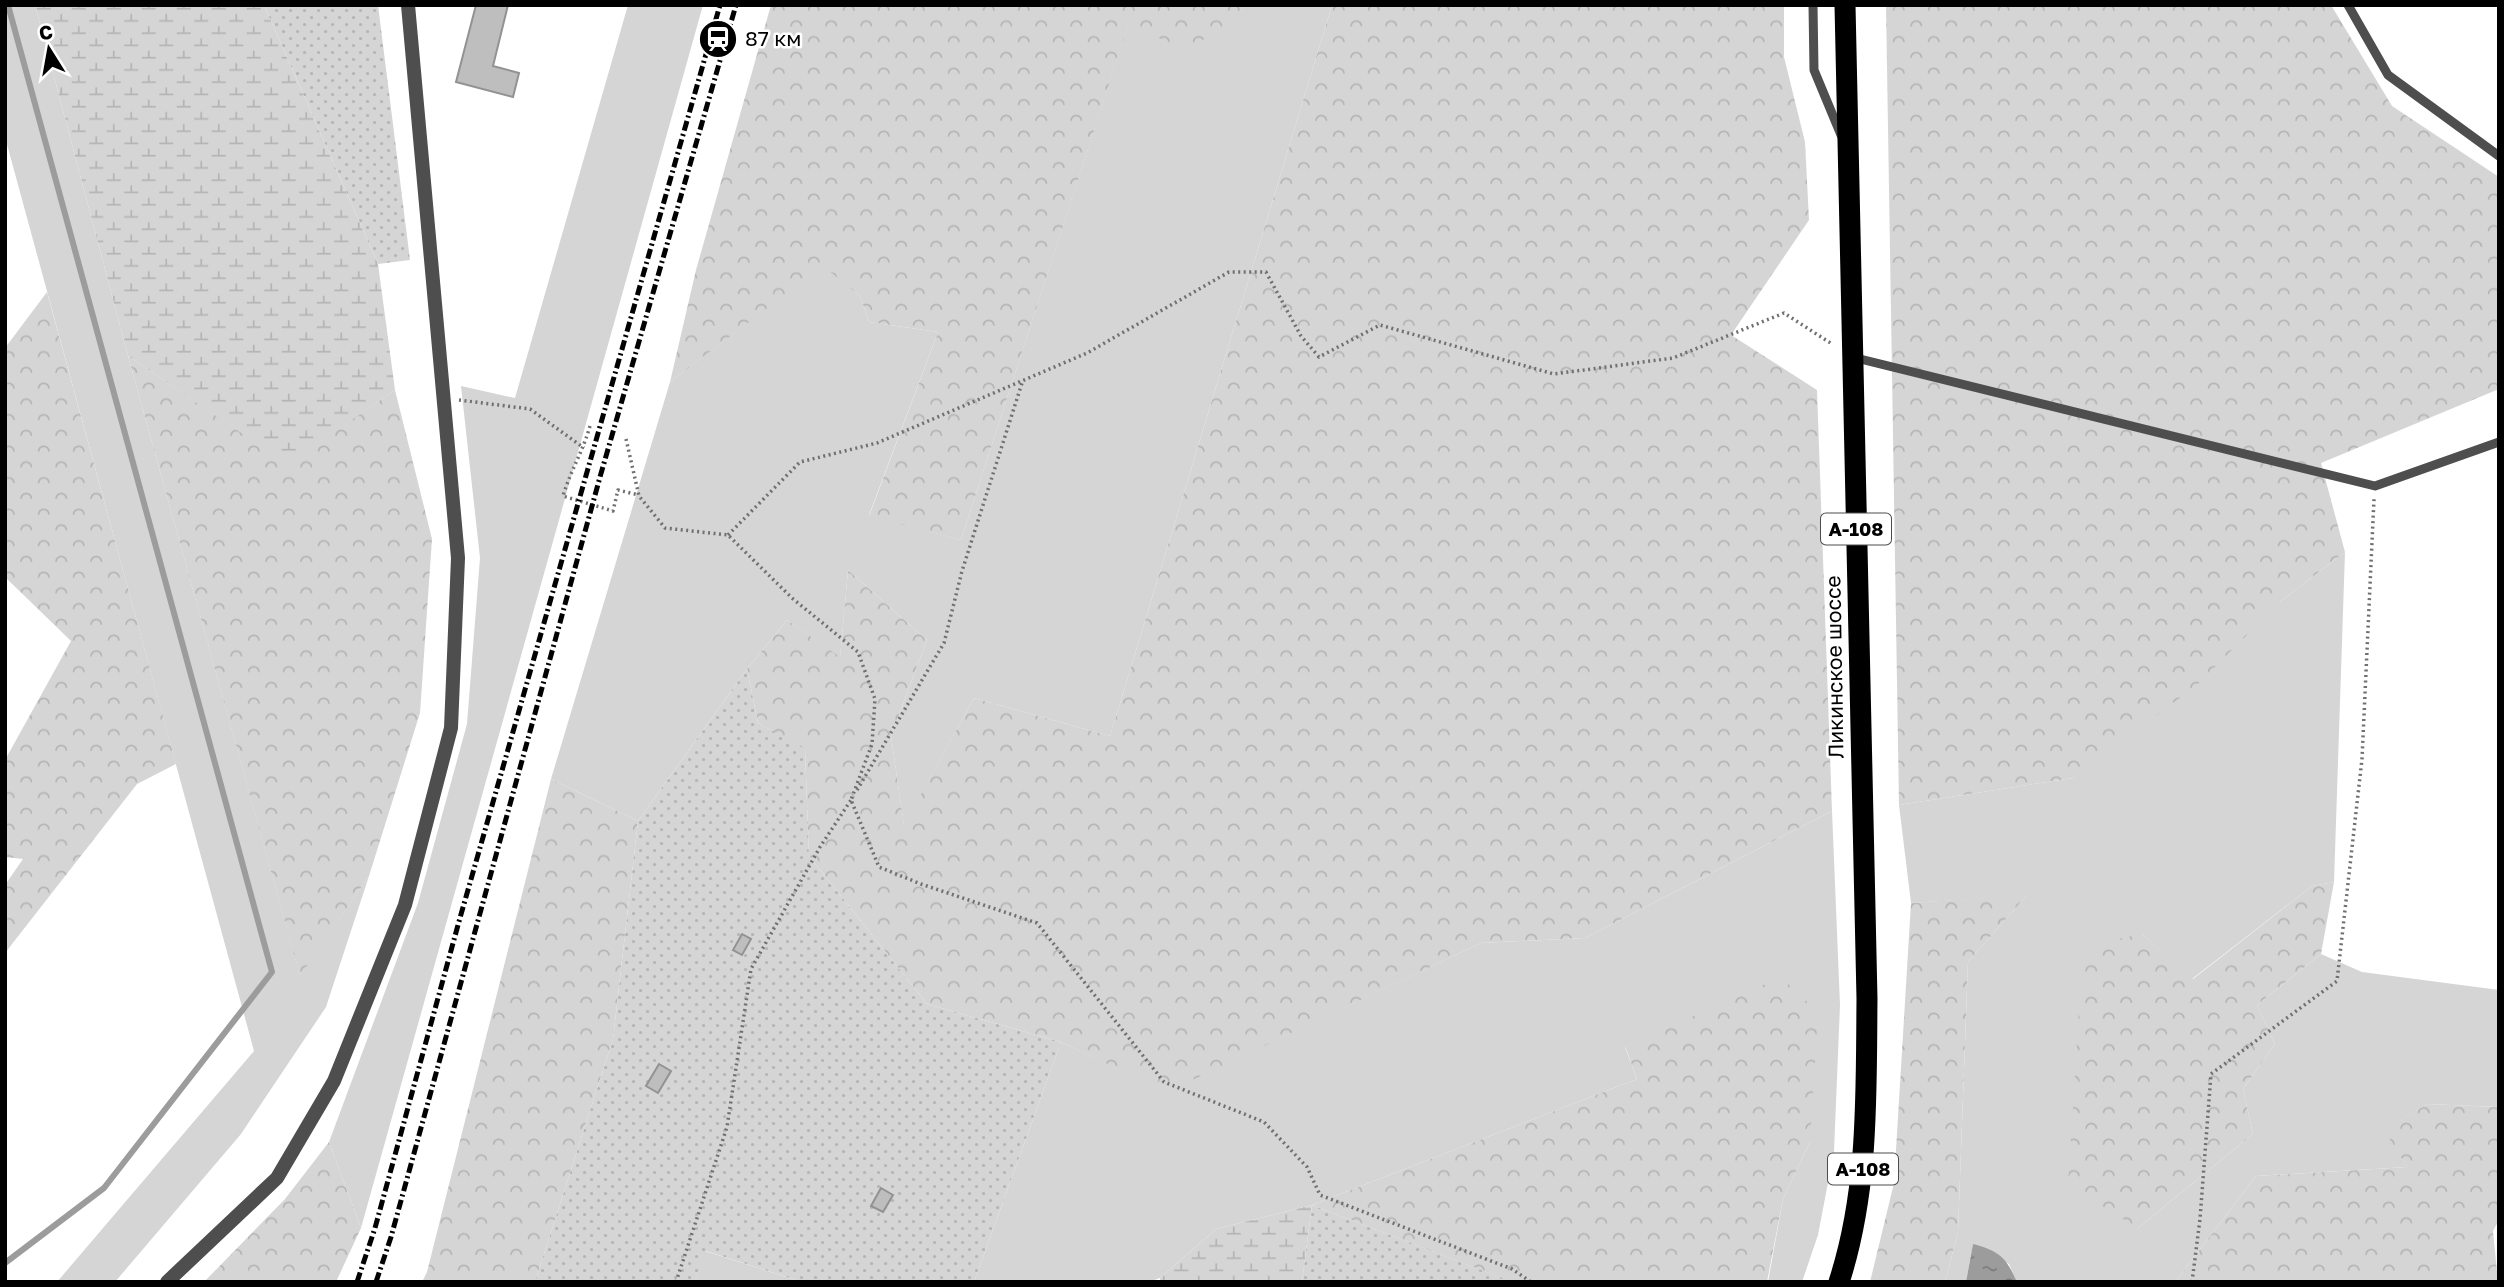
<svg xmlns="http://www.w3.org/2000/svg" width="2504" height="1287" font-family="'Golos Text',sans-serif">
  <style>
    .green { fill: #d5d5d5 }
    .forest { fill: url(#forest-crowns) }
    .wetland { fill: url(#wetland-marsh) }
    .garden { fill: url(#garden-dots) }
    .water { fill: url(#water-ripples) }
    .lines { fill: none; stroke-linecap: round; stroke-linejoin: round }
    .stream { stroke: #9c9c9c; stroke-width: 6 }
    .building { fill: #bebebe; stroke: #929292; stroke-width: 2 }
    .path { stroke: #707070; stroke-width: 3.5; stroke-dasharray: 2 3.5; stroke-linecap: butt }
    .lane { stroke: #4e4e4e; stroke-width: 9 }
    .street { stroke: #4e4e4e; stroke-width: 14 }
    .highway { stroke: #000; stroke-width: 21 }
    .rail { stroke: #000; stroke-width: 5; stroke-dasharray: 10 3.5 2 3.5; stroke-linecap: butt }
    .labels { text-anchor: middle; stroke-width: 5; stroke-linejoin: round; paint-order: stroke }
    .shield { fill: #fff; stroke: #4c4c4c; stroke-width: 2 }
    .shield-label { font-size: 19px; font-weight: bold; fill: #000 }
    .poi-label { font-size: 21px; fill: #000; stroke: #fff; text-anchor: start }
    .street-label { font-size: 21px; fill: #000; stroke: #fff }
  </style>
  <defs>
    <pattern id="forest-crowns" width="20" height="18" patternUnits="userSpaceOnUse" patternTransform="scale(1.75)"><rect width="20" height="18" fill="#d5d5d5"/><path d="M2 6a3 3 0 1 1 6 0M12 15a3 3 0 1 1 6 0" fill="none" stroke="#b5b5b5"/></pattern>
    <pattern id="wetland-marsh" width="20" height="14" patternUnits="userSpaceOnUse" patternTransform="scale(1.75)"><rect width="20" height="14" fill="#d5d5d5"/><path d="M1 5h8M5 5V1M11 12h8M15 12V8" fill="none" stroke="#b5b5b5"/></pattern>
    <pattern id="garden-dots" width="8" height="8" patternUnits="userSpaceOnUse" patternTransform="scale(1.75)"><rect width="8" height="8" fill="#d5d5d5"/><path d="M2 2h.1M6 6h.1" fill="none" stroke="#b5b5b5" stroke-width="1.8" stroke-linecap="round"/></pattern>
    <pattern id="water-ripples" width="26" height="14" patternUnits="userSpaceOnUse" patternTransform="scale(1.75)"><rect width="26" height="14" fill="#9c9c9c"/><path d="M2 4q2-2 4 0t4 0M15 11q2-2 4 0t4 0" fill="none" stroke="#7d7d7d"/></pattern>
  </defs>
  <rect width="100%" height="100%" fill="#fff"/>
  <g class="green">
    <path d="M5,5H35L128,356L300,975L369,876L326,1007L241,1134L115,1282H57L254,1051L5,137Z"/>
    <path d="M628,5H703L361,1228L329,1142L418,903L467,724L480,558L461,386L515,398Z"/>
    <path d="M1242,5H1332L1110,736L974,698L904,826L891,736L927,640L848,570L840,658L787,620L747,669L638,821L551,779L670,382L823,265L860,296L869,322L938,332L869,515L961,540L1129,22L1240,20Z"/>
    <path d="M2345,552L2334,882L2312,886L2192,979L2142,934L2138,1228L2253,1134L2243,1089L2275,1044L2257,1005L2321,954L2362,972L2499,990V1107L2427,1104L2385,1130L2407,1167L2256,1176L2175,1282H2017L2009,1264L1973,1244L1966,1282H1945L1958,1232L1968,962L2026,896L1911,903L1899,805L2073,778L2281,601Z"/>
    <path d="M1832,811L1840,1005L1834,1151L1818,1235L1802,1282H1768L1783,1199L1810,1142L1625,1047L1637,1079L1312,1205L1216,1229L1160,1278L1149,1282H974L1061,1042L1167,1091L1481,943L1585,938Z"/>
    <path d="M705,1251L802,1282H695Z"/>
  </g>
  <g class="forest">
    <path d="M771,5H1242L1241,20L1183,50L1129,23L961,540L869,516L938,332L869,322L860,296L823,266L670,382L696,270Z"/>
    <path d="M1332,5H1784V57L1805,142L1809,220L1731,335L1817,390L1832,811L1585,938L1481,943L1167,1092L1061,1042L927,1004L809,856L805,749L758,723L747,669L787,620L840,657L848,570L927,640L891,736L904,825L974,698L1110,736Z"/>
    <path d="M1886,5H2331L2392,106L2499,177V389L2321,463L2345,552L2281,601L2197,685L2073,778L1899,805Z"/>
    <path d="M47,292L176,764L137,784L5,953V885L23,859L5,857V760L71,641L5,577V348Z"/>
    <path d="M128,356L287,463L395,390L432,539L420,713L369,876L300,976Z"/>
    <path d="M551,779L638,821L613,1039L535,1282H422L427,1272Z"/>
    <path d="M2334,882L2321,954L2257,1005L2275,1044L2243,1089L2253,1134L2138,1228L2068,1185L2083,946L2142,934L2193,979L2312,886Z"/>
    <path d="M2027,895L1968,962L1958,1232L1945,1282H1870L1894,1183L1911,903Z"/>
    <path d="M1781,977L1818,1012L1810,1142L1783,1199L1767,1282H1512L1312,1205L1637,1079L1625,1046Z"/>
    <path d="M2427,1104L2499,1107V1220L2493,1231L2498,1282H2175L2256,1176L2407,1167L2384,1130Z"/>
    <path d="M329,1142L361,1228L336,1282H204L285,1199Z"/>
  </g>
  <g class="wetland">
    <path d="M35,5H264L378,264L395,390L287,464L128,356Z"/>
    <path d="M1312,1205L1302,1282H1160V1278L1216,1229Z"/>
  </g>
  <g class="garden">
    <path d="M264,5H378L410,260L378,264Z"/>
    <path d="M747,669L758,723L805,748L809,856L927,1004L1061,1042L974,1282H802L706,1251L695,1282H535L613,1039L638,821Z"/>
    <path d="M1312,1205L1510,1281L1512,1282H1302Z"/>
  </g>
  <path class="water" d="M1973,1244C1999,1251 2006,1257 2017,1282H1966Z"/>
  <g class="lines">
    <path class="stream" d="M5,1263L104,1188L272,972L8,5"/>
  </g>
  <g class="building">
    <path d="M476,5H508L493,66L519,73L513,97L456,82Z"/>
    <path d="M742,934L751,939L742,955L733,950Z"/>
    <path d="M659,1064L671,1071L658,1093L646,1086Z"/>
    <path d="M881,1188L893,1195L883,1212L871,1206Z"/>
  </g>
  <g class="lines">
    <g class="path">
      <path d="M459,400L530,409L584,448"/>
      <path d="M590,426C583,451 570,472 563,496L613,511L618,490L639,495"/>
      <path d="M626,439L639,496L665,528L728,535L792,598L858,652L875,699L872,744L851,800L879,867L921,884L1037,923L1164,1082L1264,1122L1307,1167L1320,1195L1512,1269L1531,1282"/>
      <path d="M728,535L800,462L877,443L1087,353L1229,272H1266L1301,336L1319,357L1380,325L1554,374L1673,358L1784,313L1832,344"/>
      <path d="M857,790L944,643L962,571L1023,380"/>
      <path d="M676,1282L727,1127L751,969L820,847L851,800"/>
      <path d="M2192,1282L2200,1219L2211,1074L2337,981L2362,759L2374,499"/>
    </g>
    <g class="lane">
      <path d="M1813,5L1814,70L1841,135"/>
      <path d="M2348,5L2388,75L2499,156"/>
      <path d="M1852,357L2375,486L2499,442"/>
    </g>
    <path class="street" d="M167,1282L277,1178L334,1081L405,905L451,728L458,558L408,5"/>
    <path class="highway" d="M1839,1282C1869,1190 1866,1094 1867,999L1845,5"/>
    <g class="rail">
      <path d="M357,1282L375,1228L458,925L720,5"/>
      <path d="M376,1282L391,1237L600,477L736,5"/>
    </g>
  </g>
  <defs>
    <g id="station-disc" transform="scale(2.0125)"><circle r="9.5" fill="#000" stroke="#fff"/><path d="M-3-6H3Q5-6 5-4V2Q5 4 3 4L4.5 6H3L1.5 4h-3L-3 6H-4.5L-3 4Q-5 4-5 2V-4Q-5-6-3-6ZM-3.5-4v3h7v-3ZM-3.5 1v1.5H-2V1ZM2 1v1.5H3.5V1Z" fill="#fff"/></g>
  </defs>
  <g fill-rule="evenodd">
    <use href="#station-disc" x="718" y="39"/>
  </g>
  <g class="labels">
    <g class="shield">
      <rect x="1821" y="513.5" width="70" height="31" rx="5"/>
      <rect x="1828" y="1153.5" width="70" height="31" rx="5"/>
    </g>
    <g class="shield-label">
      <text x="1856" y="536">А-108</text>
      <text x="1863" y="1176">А-108</text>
    </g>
    <g class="poi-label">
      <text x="745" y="46">87 км</text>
    </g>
    <g class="street-label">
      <text transform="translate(1835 667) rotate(-91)" y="7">Ликинское шоссе</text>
    </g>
  </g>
  <rect width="2504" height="1287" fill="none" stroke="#000000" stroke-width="14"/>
  <g transform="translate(49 49) rotate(349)" stroke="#ffffff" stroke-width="5" paint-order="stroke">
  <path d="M0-5L12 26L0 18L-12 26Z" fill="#000000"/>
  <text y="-10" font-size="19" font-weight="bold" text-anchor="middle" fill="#000000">С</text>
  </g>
</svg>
